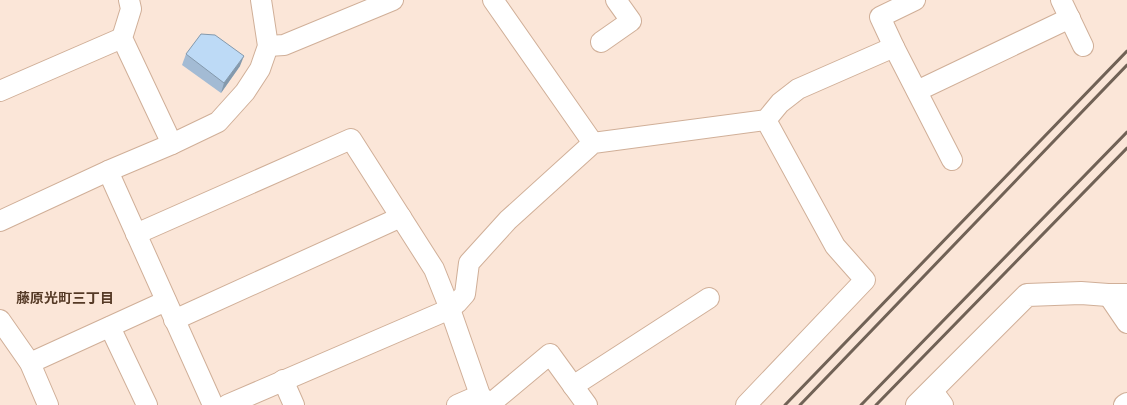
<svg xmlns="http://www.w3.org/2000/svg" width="1127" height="405" font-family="Lora,'Noto Sans JP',serif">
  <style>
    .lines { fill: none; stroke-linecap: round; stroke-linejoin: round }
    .street-casing { stroke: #d0af98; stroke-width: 22 }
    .secondary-casing { stroke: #d0af98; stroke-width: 24 }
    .street { stroke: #fff; stroke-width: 20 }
    .secondary { stroke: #fff; stroke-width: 22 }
    .rail { stroke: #716256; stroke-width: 3 }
    .wall { fill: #a3bbd4 }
    .shaded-wall { fill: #8499ac }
    .building { fill: #bddaf6; stroke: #8499ac }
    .labels { text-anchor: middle; stroke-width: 3; stroke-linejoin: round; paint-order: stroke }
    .neighbourhood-label { font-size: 14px; font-weight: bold; fill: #553a26; stroke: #fbe6d8 }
  </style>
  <rect width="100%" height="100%" fill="#fbe6d8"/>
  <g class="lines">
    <g class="street-casing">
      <g id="street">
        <path d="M129,0L131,9L122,38L172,144"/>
        <path d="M493,0L593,143"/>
        <path d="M915,0L880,17L894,47L952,160"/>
        <path d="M1061,0L1083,46"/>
        <path d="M601,42L631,21L616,0"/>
        <path d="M268,46L284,45L393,0"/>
        <path d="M0,91L122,38"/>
        <path d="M917,91L1070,18"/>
        <path d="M108,171L213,405"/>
        <path d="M0,221L108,171L172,144L218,122L245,92L260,69L268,46L261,0"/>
        <path d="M136,234L351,139L434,269L450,309L480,395L489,405"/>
        <path d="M1108,295L1127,323"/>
        <path d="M0,320L30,363L48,405"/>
        <path d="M174,320L401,217"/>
        <path d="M110,327L147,405"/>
        <path d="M30,363L166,301"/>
        <path d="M283,380L294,405"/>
        <path d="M573,386L709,298"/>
        <path d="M932,390L943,405"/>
        <path d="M227,405L450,309L457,303L465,294L469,263L508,220L593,143L766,120L780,103L798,89L894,47"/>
        <path d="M457,405L480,395"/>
        <path d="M489,405L550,354L587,405"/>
        <path d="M746,405L865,280L835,246L766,120"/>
        <path d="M1124,405L1127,403"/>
      </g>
    </g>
    <g class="secondary-casing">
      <path id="secondary" d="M917,405L1027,295L1081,293L1108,295H1127"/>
    </g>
    <use href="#street" class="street"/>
    <use href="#secondary" class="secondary"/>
    <g class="rail">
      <path d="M785,405L1127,51"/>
      <path d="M800,405L1127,65"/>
      <path d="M861,405L1127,132"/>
      <path d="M876,405L1127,148"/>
    </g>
  </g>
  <path class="wall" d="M186,54L240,66L221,93L182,65Z"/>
  <path class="shaded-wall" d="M244,56L240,66L221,93L224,83Z"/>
  <path class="building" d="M201,34L215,35L244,56L224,83L186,54Z"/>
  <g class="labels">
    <g class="neighbourhood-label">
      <text x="65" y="303">藤原光町三丁目</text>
    </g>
  </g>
</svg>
